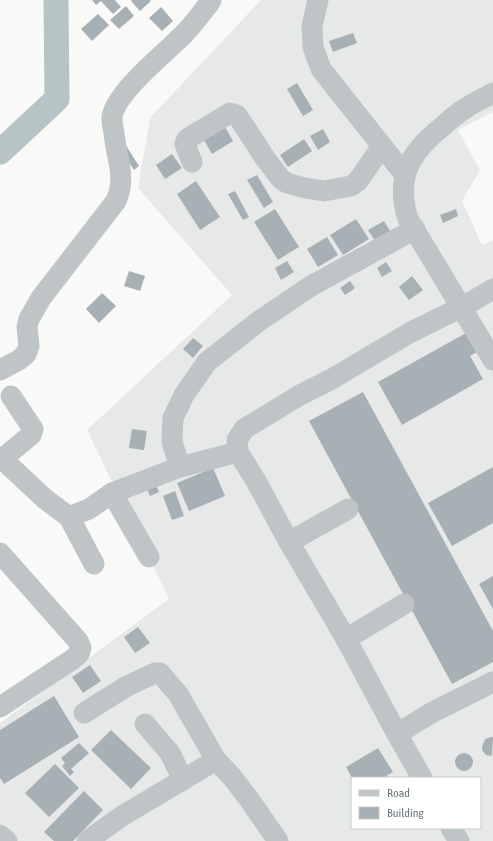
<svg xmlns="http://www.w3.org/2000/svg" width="493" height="841" font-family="'Asap Condensed',sans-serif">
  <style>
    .built { fill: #e7e9e8; fill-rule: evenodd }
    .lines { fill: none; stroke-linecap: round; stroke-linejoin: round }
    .river { stroke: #b7c4c6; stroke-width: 25 }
    .building { fill: #a7b0b4 }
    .minor { stroke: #bfc5c7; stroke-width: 21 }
  </style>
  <rect width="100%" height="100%" fill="#f9f9f8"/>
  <path class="built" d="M261,0H493V112L458,130L480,170L462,201L482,245L493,240V841H0V723L169,599L87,430L232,295L138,188L150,118ZM352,778H480V828H352Z"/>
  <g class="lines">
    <path class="river" d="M0,152L57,99L56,0"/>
  </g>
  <g class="building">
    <path d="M92,0H115L121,7L113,14L101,1L96,5Z"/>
    <path d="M132,0H150L151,1L140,11L131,1Z"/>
    <path d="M126,6L134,16L119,29L110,20Z"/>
    <path d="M161,7L173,21L162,31L149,18Z"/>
    <path d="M98,14L109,25L92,41L81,29Z"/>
    <path d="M353,33L357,43L333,52L329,41Z"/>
    <path d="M297,83L313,110L303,116L287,89Z"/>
    <path d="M225,127L233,141L212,154L204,140Z"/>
    <path d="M323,129L330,142L318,150L310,136Z"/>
    <path d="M304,139L312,151L288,167L280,155Z"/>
    <path d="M125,144L139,166L134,170L119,147Z"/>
    <path d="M172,154L182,168L165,179L156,165Z"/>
    <path d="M257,175L273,202L264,208L247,180Z"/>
    <path d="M196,181L220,217L200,230L177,194Z"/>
    <path d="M235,191L249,217L243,220L228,194Z"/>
    <path d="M275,209L299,247L278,260L254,222Z"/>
    <path d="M456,209L458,216L443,223L440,215Z"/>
    <path d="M356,219L369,239L343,255L330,235Z"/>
    <path d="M384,221L390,231L375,241L368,230Z"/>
    <path d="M327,237L338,255L318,267L307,249Z"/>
    <path d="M287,261L294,272L281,280L275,268Z"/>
    <path d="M386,262L392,271L382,277L377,268Z"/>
    <path d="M129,271L145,276L140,291L124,286Z"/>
    <path d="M412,276L423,290L409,300L399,287Z"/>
    <path d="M350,281L355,288L345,295L340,288Z"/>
    <path d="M102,293L116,306L99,323L86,309Z"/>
    <path d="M466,333L477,352L470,356L483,379L402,425L378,382Z"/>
    <path d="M193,338L203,346L193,358L183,349Z"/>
    <path d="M363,392L493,631V662L452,684L309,421Z"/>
    <path d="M132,429L147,431L144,450L129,448Z"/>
    <path d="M493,467V523L452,546L428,503Z"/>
    <path d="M213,468L225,496L189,511L177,483Z"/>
    <path d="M153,478L159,492L150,496L144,482Z"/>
    <path d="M175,491L184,516L172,520L163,496Z"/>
    <path d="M493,576V609L479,584Z"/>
    <path d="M138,627L150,643L135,653L124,637Z"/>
    <path d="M90,665L101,681L83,693L72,677Z"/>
    <path d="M54,696L79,737L4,784L0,778V730Z"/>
    <path d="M111,730L151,768L131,789L91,750Z"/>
    <path d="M491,737H493L492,756L486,755L482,750V747L485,739Z"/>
    <path d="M79,743L89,753L71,769L74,772L70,776L62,766L65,763L61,758Z"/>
    <path d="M378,748L393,772L383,778H352L346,767Z"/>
    <circle cx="464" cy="762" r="9"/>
    <path d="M55,764L79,788L49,817L25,793Z"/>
    <path d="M84,791L103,810L73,841H54L44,832Z"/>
  </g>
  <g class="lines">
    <g class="minor">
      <path d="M318,0L312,26L313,47L321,69L405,175"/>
      <path d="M493,93C484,98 475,102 466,108C457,113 450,120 442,127C410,152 395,178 408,219L493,360"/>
      <path d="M192,162L185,144L187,139L230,113L237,115L265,158L281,179L287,183L305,188L324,191L351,186L358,181L382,146"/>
      <path d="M0,370L19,360L26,354L29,346L27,327L29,319L41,298L116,201C127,177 116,157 114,133C113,128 112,122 112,117C116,92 164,54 183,35C192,26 200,15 208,5L211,0"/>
      <path d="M0,457L45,499L69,517L89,509L112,493L180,467L238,452"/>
      <path d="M2,459L31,435L33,429L11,396"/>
      <path d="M180,467L172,442L173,418L184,395L207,362L259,321L311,286L415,229"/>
      <path d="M112,493L149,557"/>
      <path d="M69,517L94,564"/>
      <path d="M289,542L348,509"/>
      <path d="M0,553L78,641L81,648L79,654L73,659L0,707"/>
      <path d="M346,639L404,604"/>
      <path d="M84,713L127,686L155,673H160L178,694L216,760L232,777L251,802L278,841"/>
      <path d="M145,724L170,753L183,780"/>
      <path d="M397,734L431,713L493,682"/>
      <path d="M422,778L397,734L346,639L289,542L256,481L238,452L237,440L244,429L300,395L330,380L411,332L462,307L493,289"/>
      <path d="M451,828L459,841"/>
      <path d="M0,835L7,841"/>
      <path d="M87,841L122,816L216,760"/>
    </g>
  </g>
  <rect x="351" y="777" width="130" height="52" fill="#ffffff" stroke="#c2c9cc"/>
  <rect x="359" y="790" width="20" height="6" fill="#bfc5c7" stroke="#c2c9cc"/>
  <text x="387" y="797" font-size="12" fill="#67797f">Road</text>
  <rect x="359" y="807" width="20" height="12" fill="#a7b0b4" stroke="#c2c9cc"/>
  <text x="387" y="817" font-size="12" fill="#67797f">Building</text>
</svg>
